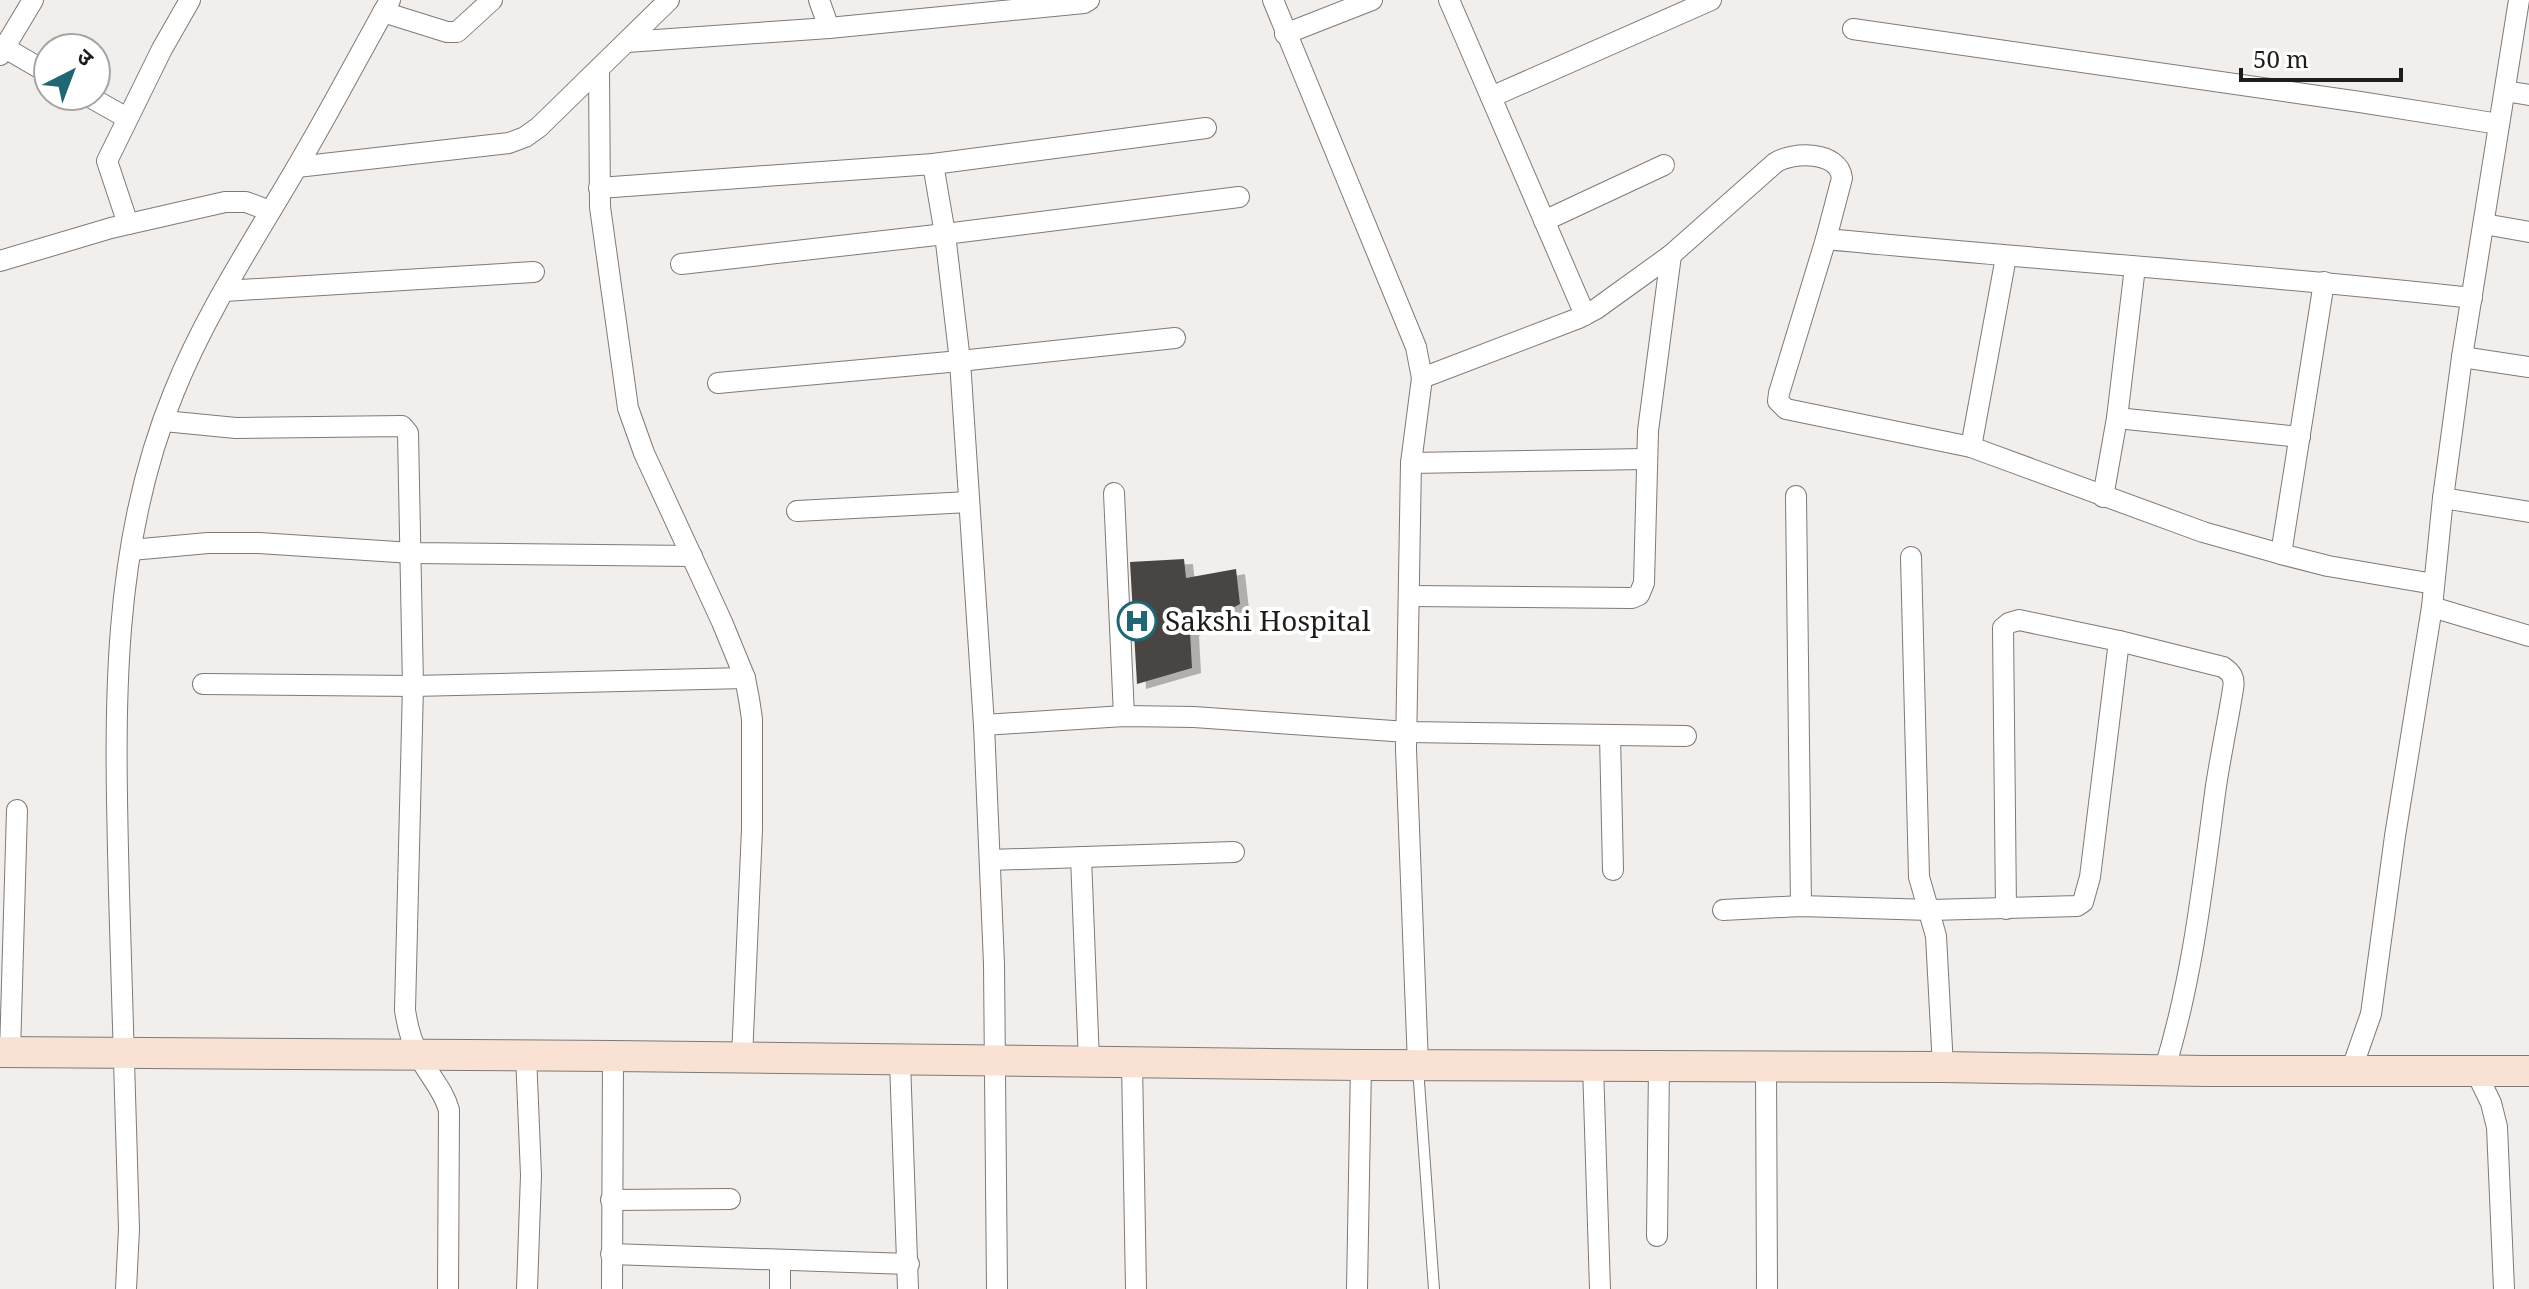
<svg xmlns="http://www.w3.org/2000/svg" width="2529" height="1289" font-family="'Noto Serif','Noto Sans Devanagari',serif">
  <style>
    .building { fill: #494543; filter: url(#shadow) }
    .lines { fill: none; stroke-linecap: round; stroke-linejoin: round }
    .service-casing { stroke: #7e7a78; stroke-width: 12 }
    .minor-casing { stroke: #7e7a78; stroke-width: 22 }
    .secondary-casing { stroke: #7e7a78; stroke-width: 32 }
    .service { stroke: #fff; stroke-width: 10 }
    .minor { stroke: #fff; stroke-width: 20 }
    .secondary { stroke: #f9e1d3; stroke-width: 30 }
    .labels { text-anchor: middle; stroke-width: 8; stroke-linejoin: round; paint-order: stroke }
    .poi-label { font-size: 28px; fill: #1e1d1c; stroke: #fff; text-anchor: start }
  </style>
  <defs>
    <filter id="shadow"><feDropShadow dx="9" dy="5" stdDeviation="0" flood-color="#0004"/></filter>
  </defs>
  <rect width="100%" height="100%" fill="#f2eeeb"/>
  <path class="building" d="M1184,559L1186,578L1236,569L1240,604L1190,631L1192,668L1137,684L1130,562Z"/>
  <g class="lines">
    <g class="service-casing">
      <path id="service" d="M1418,1068L1434,1289"/>
    </g>
    <g class="minor-casing">
      <g id="minor">
        <path d="M819,0L829,28"/>
        <path d="M1273,0L1416,347L1422,378L1411,463L1406,749L1418,1065"/>
        <path d="M1449,0L1585,315"/>
        <path d="M383,12L447,32H457L492,0"/>
        <path d="M1853,29L2360,102L2499,124"/>
        <path d="M1285,34L1372,0"/>
        <path d="M627,42L829,28L1084,3L1089,0"/>
        <path d="M0,45L48,73"/>
        <path d="M0,55L33,0"/>
        <path d="M599,70L600,207L628,408L644,453L722,622L745,678L749,699L752,719V829L742,1058"/>
        <path d="M2505,91L2529,95"/>
        <path d="M88,96L127,118"/>
        <path d="M1491,97L1711,0"/>
        <path d="M933,164L945,234L960,361L984,725L994,964L997,1289"/>
        <path d="M297,167L509,143L525,137L539,127L669,0"/>
        <path d="M599,188L933,164L1206,128"/>
        <path d="M1544,221L1664,165"/>
        <path d="M128,224L107,161L162,49L190,0"/>
        <path d="M2484,224L2529,232"/>
        <path d="M1826,239L1779,393L1778,401L1786,409L1971,447L2203,532L2281,554L2328,566L2434,584"/>
        <path d="M0,261L111,228L225,202H246L270,211"/>
        <path d="M681,264L945,234L1239,197"/>
        <path d="M225,291L534,272"/>
        <path d="M2462,357L2529,367"/>
        <path d="M1422,378L1579,318L1596,309L1671,255L1775,163C1793,151 1839,151 1842,178L1826,239C2041,260 2257,274 2472,298"/>
        <path d="M718,383L960,361L1175,338"/>
        <path d="M2117,418L2300,437"/>
        <path d="M164,421L236,428L402,426L408,433L413,686L405,1010C407,1024 411,1040 418,1054C427,1074 443,1088 449,1110L448,1289"/>
        <path d="M1971,447L2006,257"/>
        <path d="M1411,463L1646,459"/>
        <path d="M1114,493L1124,716"/>
        <path d="M1796,496L1801,906"/>
        <path d="M2103,497L2117,418L2135,267"/>
        <path d="M2443,498L2529,512"/>
        <path d="M797,511L969,502"/>
        <path d="M131,550L208,543H259L412,553L692,556"/>
        <path d="M2281,554L2324,282"/>
        <path d="M1911,557L1919,877L1936,936L1943,1067"/>
        <path d="M1410,596L1632,598L1639,595L1644,583L1648,431L1671,255"/>
        <path d="M2432,607L2529,636"/>
        <path d="M203,684L413,686L745,678"/>
        <path d="M984,725L1124,716L1194,717L1407,732L1686,736"/>
        <path d="M1610,735L1613,870"/>
        <path d="M1081,857L1089,1062"/>
        <path d="M990,860L1234,852"/>
        <path d="M2006,909L2003,628L2009,623L2019,620L2119,641L2223,667C2232,673 2235,678 2233,689C2228,721 2221,753 2216,786C2203,882 2193,978 2164,1071"/>
        <path d="M1723,910L1801,906L1930,910L2077,906L2083,902L2090,877L2119,641"/>
        <path d="M10,1053L17,810"/>
        <path d="M526,1055L531,1175L527,1289"/>
        <path d="M900,1061L908,1289"/>
        <path d="M1132,1063L1136,1289"/>
        <path d="M1593,1065L1600,1289"/>
        <path d="M1766,1066L1767,1289"/>
        <path d="M2351,1071L2371,1014L2395,836L2432,607L2443,498L2462,357L2519,0"/>
        <path d="M2476,1072L2491,1103L2497,1127L2504,1289"/>
        <path d="M611,1200L730,1199"/>
        <path d="M1657,1236L1659,1065"/>
        <path d="M611,1254L909,1264"/>
        <path d="M126,1289L129,1229C126,1117 122,1004 119,892C115,723 108,552 174,392C206,312 255,239 298,165C330,111 359,55 390,0"/>
        <path d="M612,1289L613,1056"/>
        <path d="M780,1289V1260"/>
        <path d="M1357,1289L1361,1065"/>
      </g>
    </g>
    <g class="secondary-casing">
      <path id="secondary" d="M0,1052L613,1056L1361,1065L1943,1067L2206,1071H2529"/>
    </g>
    <use href="#service" class="service"/>
    <use href="#minor" class="minor"/>
    <use href="#secondary" class="secondary"/>
  </g>
  <defs>
    <g id="hospital-ring" transform="scale(2)"><circle r="9.5" fill="#fff" stroke="#1f6775" stroke-width="1.5"/><path d="M-5-5h3v3.5h4V-5h3V5h-3V1.5h-4V5h-3Z" fill="#1f6775"/></g>
  </defs>
  <g fill-rule="evenodd">
    <use href="#hospital-ring" x="1137" y="621"/>
  </g>
  <g class="labels">
    <g class="poi-label">
      <text x="1165" y="631">Sakshi Hospital</text>
    </g>
  </g>
  <g transform="translate(72 72) rotate(42)"><circle r="38" fill="#ffffff" stroke="#a5a5a4" stroke-width="2"/>
  <path d="M0-6L14 30L0 20L-14 30Z" fill="#1f6775"/>
  <text y="-12" font-size="22" font-weight="bold" text-anchor="middle" fill="#1e1d1c">उ</text>
  </g>
  <path d="M2241 68v12h160v-12" fill="none" stroke="#1e1d1c" stroke-width="4"/>
  <text x="2253" y="68" font-size="24" fill="#1e1d1c" stroke="#ffffff" stroke-width="6" paint-order="stroke">50 m</text>
</svg>
